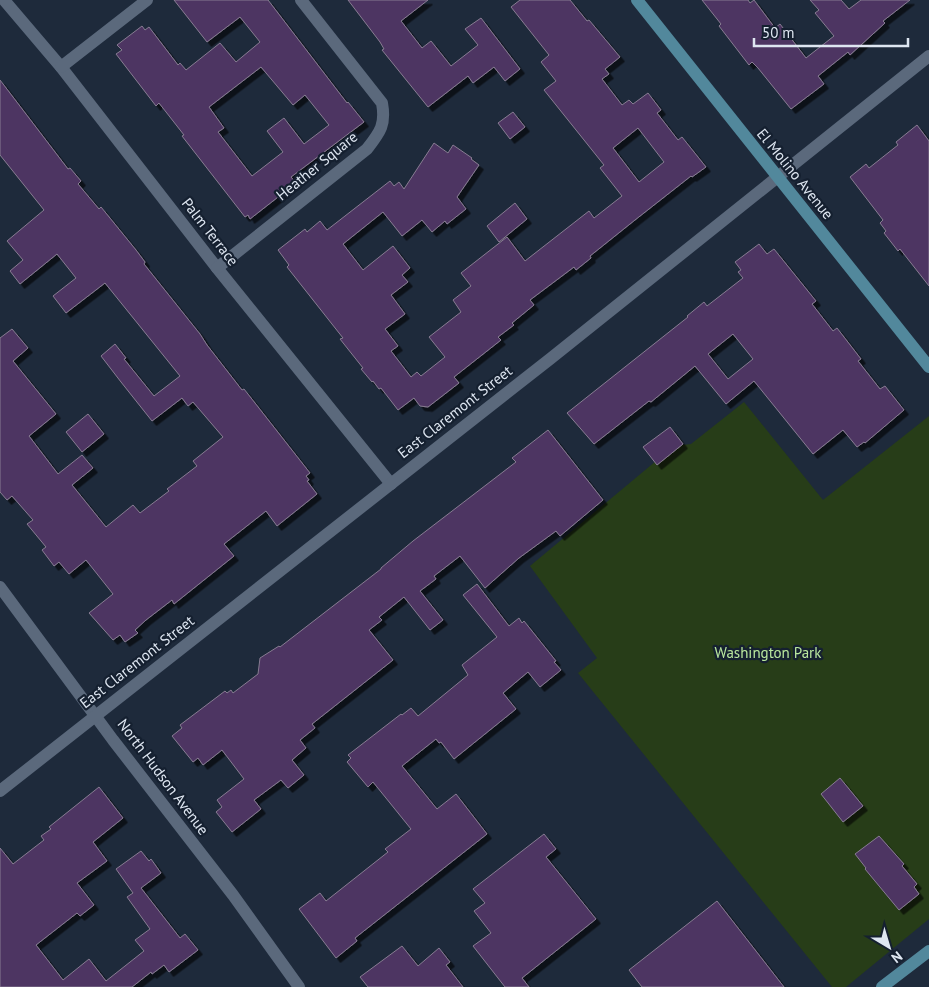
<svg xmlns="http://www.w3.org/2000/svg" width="929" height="987" font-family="'PT Sans',sans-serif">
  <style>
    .green { fill: #273d18 }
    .building { fill: #4e3562; stroke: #877c92; fill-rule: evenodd; filter: url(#shadow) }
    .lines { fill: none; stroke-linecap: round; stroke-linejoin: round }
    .street { stroke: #5b697c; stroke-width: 12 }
    .secondary { stroke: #52889c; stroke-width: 12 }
    .labels { text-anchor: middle; stroke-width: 4.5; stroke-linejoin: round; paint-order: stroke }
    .street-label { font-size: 15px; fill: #dee6f1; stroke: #152030 }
    .park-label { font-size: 15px; fill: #bae89e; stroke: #152030 }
  </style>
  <defs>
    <filter id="shadow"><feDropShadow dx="4.5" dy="4.5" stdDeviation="0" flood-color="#0009"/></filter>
  </defs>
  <rect width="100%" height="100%" fill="#1e2a3b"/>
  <path class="green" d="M744,402L823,500L929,416V919L846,987H832L578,673L597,658L530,566L674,446L691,444Z"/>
  <g class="building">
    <path d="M174,0H268L347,103L348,102L364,122L291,177L296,183L250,219L248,215L245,217L182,136L184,135L159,103L156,106L116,54L122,50L117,45L142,26L145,30L149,27L178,65L180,63L186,70L220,43L236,62L260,42L240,17L207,42ZM261,67L293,105L305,95L329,125L304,144L284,118L267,131L283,152L252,176L218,132L224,128L209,107Z"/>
    <path d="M348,0H428L401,21L422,48L431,41L451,66L478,45L465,29L481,18L520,69L505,81L494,67L473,83L468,76L428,107L382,50L384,49L380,42Z"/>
    <path d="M520,0H570L587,21L589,20L620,57L605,69L609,74L602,79L622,105L629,100L633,104L648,93L661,110L657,113L678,140L682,137L706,167L692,177L691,176L635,220L590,256L591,258L576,270L574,267L530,300L534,305L512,323L514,325L498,337L501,340L454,377L459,383L428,407L420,406L414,398L398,410L381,388L379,389L373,381L372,382L361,369L363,368L340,339L343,338L287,267L289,265L278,250L305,229L307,232L320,221L327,230L390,181L394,186L399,182L404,189L434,143L448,153L453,145L472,158L471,159L479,165L457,197L466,209L447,224L445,221L432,232L422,220L402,236L383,212L343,244L363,270L393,246L410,268L402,275L408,282L391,295L405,314L385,329L398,346L391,351L411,377L417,372L421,376L445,357L429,337L461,312L453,300L471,286L461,273L507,237L525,261L589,211L594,218L622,196L600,168L604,165L544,90L556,81L541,62L549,55L511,7ZM638,128L664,162L639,182L613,148Z"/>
    <path d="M702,0H748L750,3L754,0L775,28L780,24L806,58L834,36L815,13L819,10L810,0H841L849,9L861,0H910L883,21L885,23L850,55L848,52L818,76L824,84L791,109L758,68L752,62L749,65L719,26L721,24Z"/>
    <path d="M0,80L68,169L70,168L81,181L78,184L99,209L101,207L136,250L145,262L144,264L200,334L207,345L242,390L244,389L310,473L306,476L309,480L307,481L317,494L277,526L266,511L224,544L234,556L174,604L172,600L146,620L135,630L138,633L125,642L120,635L113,640L89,613L113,594L86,560L69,574L59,562L54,566L42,550L46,547L27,524L33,520L12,496L7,500L0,492V338L12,329L28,348L13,361L56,414L29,436L58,474L82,455L93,468L72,485L106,527L133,505L140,513L169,491L167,489L197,466L193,461L223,437L193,402L188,406L182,398L152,421L121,382L101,356L115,344L126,358L124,359L154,396L180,376L105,283L66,313L53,296L76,278L57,254L20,284L10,271L23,260L7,241L44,210L0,155Z"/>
    <path d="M513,112L525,127L510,139L498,123Z"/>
    <path d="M917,125L929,141V286L900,249L898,251L884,233L886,231L880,223L883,220L850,177L866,164L869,168L898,145L896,142Z"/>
    <path d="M515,203L527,219L499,242L487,226Z"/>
    <path d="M759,244L767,254L774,249L816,301L812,304L833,331L837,328L861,359L858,361L880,389L885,386L904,410L865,443L864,442L857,447L843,430L813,454L754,381L726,404L695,366L651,402L649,401L594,444L567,413L688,317L687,316L704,302L707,306L743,278L738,272L741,270L735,262ZM733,334L753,359L728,379L708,354Z"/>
    <path d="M88,414L104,434L82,452L66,432Z"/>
    <path d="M670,427L683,444L657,465L643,447Z"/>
    <path d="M548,430L603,500L560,536L556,531L519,558L485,588L460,556L434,576L436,579L420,591L443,620L430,630L404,597L379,617L382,620L369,630L393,660L312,724L315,728L300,740L306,748L292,760L304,775L288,788L281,780L254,800L261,809L232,832L216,812L222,807L217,800L244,779L222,750L203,765L198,758L193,762L172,736L182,728L180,725L225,691L227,693L231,690L233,693L258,674L260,658L279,646L280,647L381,569V568L413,541L516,462L512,458Z"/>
    <path d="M477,584L509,626L519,618L522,623L524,621L556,661L554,662L561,670L540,687L528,672L503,693L516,709L454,759L441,742L439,743L436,739L402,766L437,809L456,794L487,834L355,938L357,941L336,958L299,909L320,893L326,901L388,852L385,849L411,829L373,782L368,787L347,762L351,758L348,755L401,714L402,715L411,708L418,716L468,675L462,665L497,637L463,595Z"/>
    <path d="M840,778L863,806L843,822L821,794Z"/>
    <path d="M99,787L123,818L93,842L107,861L77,883L94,905L80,916L77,913L36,945L63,980L89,959L106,981L144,951L135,940L150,929L127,897L133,893L116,869L141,851L149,861L151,859L161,873L141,888L180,938L185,934L198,950L169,972L164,965L152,974L151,972L132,987H0V848L13,864L44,840L41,836L51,829L49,827Z"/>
    <path d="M544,834L556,849L546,857L596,919L522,978L529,987H505L473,946L491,933L474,911L485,903L473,889Z"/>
    <path d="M879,836L904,864L902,866L917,884L914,887L919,894L899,910L865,869L866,868L855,854Z"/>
    <path d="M717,901L784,987H642L629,970Z"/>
    <path d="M402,946L418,966L439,948L450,962L446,965L463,987H368L360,977Z"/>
  </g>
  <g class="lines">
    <g class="street">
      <path d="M4,0L61,67L217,268L391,484"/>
      <path d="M61,67L147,0"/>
      <path d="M217,268L367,149C380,132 386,125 382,103L301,0"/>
      <path d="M0,587L113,740L233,895L299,987"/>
      <path d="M0,791L550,359L929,56"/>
    </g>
    <g class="secondary">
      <path d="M637,0L929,367"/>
      <path d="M882,987L929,951"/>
    </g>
  </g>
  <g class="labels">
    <g class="street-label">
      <text transform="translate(317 166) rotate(-39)" y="5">Heather Square</text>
      <text transform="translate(795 174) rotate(51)" y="5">El Molino Avenue</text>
      <text transform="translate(210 232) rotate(52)" y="5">Palm Terrace</text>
      <text transform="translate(455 412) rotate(-38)" y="5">East Claremont Street</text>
      <text transform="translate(137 662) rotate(-38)" y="5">East Claremont Street</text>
      <text transform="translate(163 777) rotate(53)" y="5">North Hudson Avenue</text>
    </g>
    <g class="park-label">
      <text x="768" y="658">Washington Park</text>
    </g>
  </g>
  <g transform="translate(889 947) rotate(142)" stroke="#152030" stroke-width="4" paint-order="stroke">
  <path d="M0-4L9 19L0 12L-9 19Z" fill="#dee6f1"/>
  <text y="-8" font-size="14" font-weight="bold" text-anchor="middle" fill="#dee6f1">N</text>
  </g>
  <path d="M754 38v8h154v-8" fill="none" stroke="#dee6f1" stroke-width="2.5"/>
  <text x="762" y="38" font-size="15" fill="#dee6f1" stroke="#152030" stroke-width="4" paint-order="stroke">50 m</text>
</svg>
